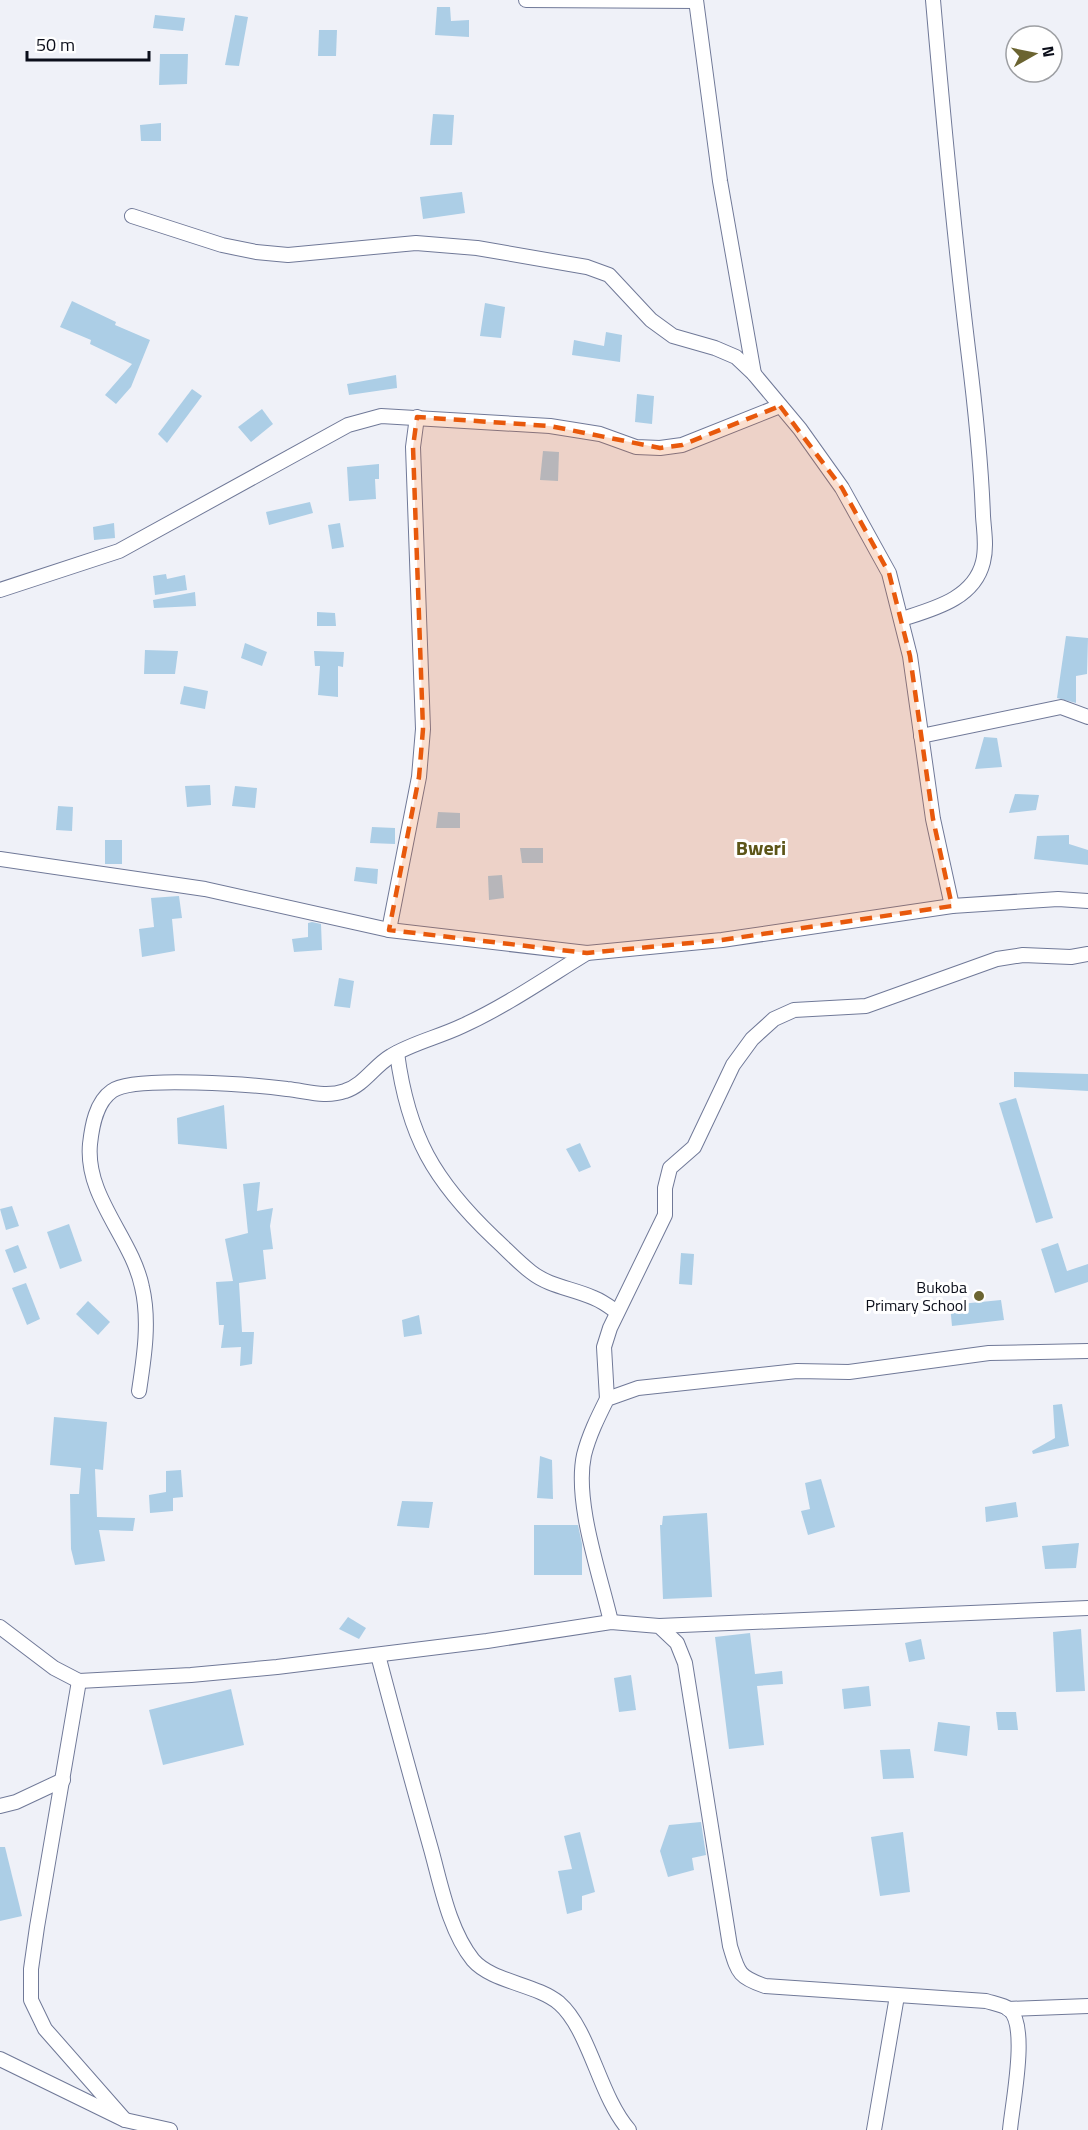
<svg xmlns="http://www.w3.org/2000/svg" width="1088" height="2130" font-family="'Titillium Web',sans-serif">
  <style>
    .building { fill: #accee6 }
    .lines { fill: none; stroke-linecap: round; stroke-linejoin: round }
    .street-casing { stroke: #707998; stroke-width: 16 }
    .street { stroke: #fff; stroke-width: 14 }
    .marked { fill: #e8590c; fill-opacity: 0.2; stroke: #e8590c; stroke-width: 4.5; stroke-dasharray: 12 8; stroke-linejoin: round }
    .poi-dot { fill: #6b6431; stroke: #fff; stroke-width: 2 }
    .labels { text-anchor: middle; stroke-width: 6; stroke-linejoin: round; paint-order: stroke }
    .poi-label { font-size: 16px; fill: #0b0e1a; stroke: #fff; text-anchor: end }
    .quarter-label { font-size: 20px; font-weight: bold; fill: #5c5518; stroke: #fff }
  </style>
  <rect width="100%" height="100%" fill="#eff1f8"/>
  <g class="building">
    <path d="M437,7H450L451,21L469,20V37L435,35Z"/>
    <path d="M155,15L185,18L183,31L153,28Z"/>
    <path d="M235,15L248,17L239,66L225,65Z"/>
    <path d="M319,30H337L336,56H318Z"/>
    <path d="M160,54H188L187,84L159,85Z"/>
    <path d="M433,114L454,115L452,145H430Z"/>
    <path d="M161,123V141H141L140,125Z"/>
    <path d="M462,192L465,213L423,219L420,197Z"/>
    <path d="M72,301L116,322L115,325L150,340L131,387L116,404L105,395L132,364L90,344L91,340L60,327Z"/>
    <path d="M485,303L505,307L501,338L480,336Z"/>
    <path d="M606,332L622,335L620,362L572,355L574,340L604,346Z"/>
    <path d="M396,375L397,388L349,395L347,384Z"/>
    <path d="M192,389L202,396L167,443L158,434Z"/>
    <path d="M637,394L654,396L652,424L635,422Z"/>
    <path d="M262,409L273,424L251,442L238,427Z"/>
    <path d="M543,451L559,452L558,481L540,480Z"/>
    <path d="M379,464V479H375L376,499L349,501L347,467Z"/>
    <path d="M310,502L313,513L269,525L266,512Z"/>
    <path d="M114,523L115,538L94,540L93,527Z"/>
    <path d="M340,523L344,547L332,549L328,525Z"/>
    <path d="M166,574L167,579L185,575L187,590L155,595L153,576Z"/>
    <path d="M195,592L196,606L154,608L153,600Z"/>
    <path d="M317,612L335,613L336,626H317Z"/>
    <path d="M1066,636L1088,638L1087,674L1076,676V703L1057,698Z"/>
    <path d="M245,643L267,652L262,666L241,658Z"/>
    <path d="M145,650L178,651L175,674H144Z"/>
    <path d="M314,651L344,652L343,667L338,666V697L318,695L320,666H315Z"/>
    <path d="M184,686L208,691L205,709L180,704Z"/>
    <path d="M984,737L997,738L1002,767L975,769Z"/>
    <path d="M210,785L211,805L187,807L185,786Z"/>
    <path d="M235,786L257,788L255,808L232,806Z"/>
    <path d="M1015,794L1039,795L1036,810L1009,813Z"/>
    <path d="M58,806L73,807L72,831L56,830Z"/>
    <path d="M438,812L460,813V828H436Z"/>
    <path d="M372,827L395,828V844L370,843Z"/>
    <path d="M1069,835V844L1088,850V865L1034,859L1037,836Z"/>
    <rect x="105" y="840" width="17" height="24"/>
    <path d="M520,848H543V863H522Z"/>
    <path d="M356,867L378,869L377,884L354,881Z"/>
    <path d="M502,875L504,898L489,900L488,876Z"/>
    <path d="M179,896L182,918L172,919L175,951L142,957L139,929L154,927L151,898Z"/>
    <path d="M312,922L321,924L322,950L294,952L292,939L308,937V923Z"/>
    <path d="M339,978L354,981L350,1008L334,1006Z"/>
    <path d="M1014,1072L1088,1074V1091L1014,1087Z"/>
    <path d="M1016,1098L1053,1218L1036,1223L999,1103Z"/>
    <path d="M224,1105L227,1149L178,1144L177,1118Z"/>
    <path d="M580,1143L591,1167L579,1172L566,1149Z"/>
    <path d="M260,1182L257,1211L273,1208L270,1226L273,1249L263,1250L266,1279L239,1283L242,1332H254L252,1364L240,1366L241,1347L221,1348L224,1325H219L216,1282L233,1281L225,1239L248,1233L243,1184Z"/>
    <path d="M12,1206L19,1226L6,1230L0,1209Z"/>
    <path d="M69,1224L82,1261L60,1269L47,1232Z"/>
    <path d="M1058,1243L1067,1271L1088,1264V1282L1055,1293L1041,1249Z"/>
    <path d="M18,1245L27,1268L14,1273L5,1250Z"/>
    <path d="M681,1253L694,1254L692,1285L679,1284Z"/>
    <path d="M26,1283L40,1319L27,1325L12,1288Z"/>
    <path d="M1001,1300L1004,1320L952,1326L950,1305Z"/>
    <path d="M88,1301L110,1322L98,1335L76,1314Z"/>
    <path d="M419,1315L422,1334L404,1337L402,1320Z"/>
    <path d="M1062,1404L1069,1446L1033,1454L1032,1451L1055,1438L1053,1405Z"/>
    <path d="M54,1417L107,1422L103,1470L95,1469L97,1517L135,1518L133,1531L99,1530L105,1561L75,1565L71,1549L70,1494H79L81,1468L50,1465Z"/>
    <path d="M540,1456L552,1460L553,1499L537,1498Z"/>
    <path d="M181,1470L183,1497L173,1498V1511L150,1513L149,1495L166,1492V1471Z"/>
    <path d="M821,1479L835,1527L808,1535L801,1511L810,1509L805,1483Z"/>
    <path d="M402,1501L433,1502L429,1528L397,1526Z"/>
    <path d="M1016,1502L1018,1517L986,1522L985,1507Z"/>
    <path d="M707,1513L712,1597L663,1599L660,1525H662L663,1516Z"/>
    <path d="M534,1525H578L582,1544V1575H534Z"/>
    <path d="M1079,1543L1076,1568L1045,1569L1042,1546Z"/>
    <path d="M348,1617L366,1628L359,1639L339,1629Z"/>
    <path d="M1081,1629L1085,1691L1056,1692L1053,1632Z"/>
    <path d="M750,1633L755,1674L782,1671L783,1684L757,1686L764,1745L729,1749L715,1637Z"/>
    <path d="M921,1639L925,1659L909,1662L905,1643Z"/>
    <path d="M631,1675L636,1710L619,1712L614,1678Z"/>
    <path d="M869,1686L871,1706L844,1709L842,1689Z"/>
    <path d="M231,1689L244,1745L163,1765L149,1710Z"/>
    <path d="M996,1712H1016L1018,1730H998Z"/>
    <path d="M938,1722L970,1726L967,1756L934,1751Z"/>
    <path d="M910,1749L914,1778L883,1779L880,1750Z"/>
    <path d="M701,1822L706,1855L692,1858L694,1870L668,1877L660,1851L669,1825Z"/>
    <path d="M580,1832L595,1892L582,1896V1910L567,1914L558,1871L572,1869L564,1836Z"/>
    <path d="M903,1832L910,1892L880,1896L871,1837Z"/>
    <path d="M0,1847H5L22,1916L0,1921Z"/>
  </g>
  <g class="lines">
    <g class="street-casing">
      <g id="street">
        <path d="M526,0L696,1"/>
        <path d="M696,0L720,181L754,374"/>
        <path d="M132,216L222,245L256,252L288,255L416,243L477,248L587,267L609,275L651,320L673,336L715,348L736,357L754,374L800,429L842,488L889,573L910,656L933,819L952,906"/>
        <path d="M0,590L119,551L348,425L381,416L550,426L600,434L636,447L660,448L682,445L780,406"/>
        <path d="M902,619C933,609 974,599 983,562C987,546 984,532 983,516C981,460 975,405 968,349C954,233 943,116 933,0"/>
        <path d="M921,736L1061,707L1088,717"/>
        <path d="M0,859L205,889L389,930L587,953L722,940L952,906L1058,899L1088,901"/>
        <path d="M389,930L419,777L423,729L413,447L417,417"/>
        <path d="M397,1053C408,1136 434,1181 494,1238C506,1249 518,1262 531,1272C550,1287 572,1288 594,1298C602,1301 610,1307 617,1312"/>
        <path d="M139,1391C144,1358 150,1321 142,1287C132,1238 85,1197 90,1144C92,1126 96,1102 112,1091C133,1075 257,1085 287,1089C307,1091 325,1098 345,1091C364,1085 374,1066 391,1056C412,1043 439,1037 462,1026C506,1006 546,978 587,953"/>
        <path d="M607,1399L604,1347L610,1328L665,1215V1188L670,1168L694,1147L733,1065L752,1039L774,1019L794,1010L866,1006L997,959L1023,955L1071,957L1088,954"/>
        <path d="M611,1622C600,1574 574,1502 584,1455C589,1435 598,1417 607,1399L638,1388L797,1371L849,1372L989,1353L1088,1351"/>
        <path d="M659,1626L1088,1608"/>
        <path d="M0,1627L54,1668L79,1681L191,1675L277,1667L487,1641L611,1622L659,1626L677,1643L685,1663L730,1946C738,1972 738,1977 765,1986L986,2001C992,2003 1004,2005 1009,2009C1029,2025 1012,2105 1010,2130"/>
        <path d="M378,1655C395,1720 413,1785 431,1849C441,1885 449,1930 473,1960C492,1982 536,1984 559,2003C590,2030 599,2096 629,2130"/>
        <path d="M79,1681L37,1927L31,1969V2000L45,2029L125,2120"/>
        <path d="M0,1806L16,1802L63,1780"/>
        <path d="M1008,2009L1088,2006"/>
        <path d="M0,2059L125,2120L170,2130"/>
        <path d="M874,2130L897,1996"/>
      </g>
    </g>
    <use href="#street" class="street"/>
  </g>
  <path class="marked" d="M780,406L842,488L889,573L910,656L933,819L952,906L722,940L587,953L389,930L419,777L423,729L413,447L417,417L550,426L660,448L682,445Z"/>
  <circle class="poi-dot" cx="979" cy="1296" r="6"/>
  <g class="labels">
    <g class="poi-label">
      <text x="967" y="1293">Bukoba<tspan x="967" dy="18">Primary School</tspan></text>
    </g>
    <g class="quarter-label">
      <text x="761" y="855">Bweri</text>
    </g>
  </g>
  <g transform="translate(1034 54) rotate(81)"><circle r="28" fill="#ffffff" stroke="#9d9fa3" stroke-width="1.5"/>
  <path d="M0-4.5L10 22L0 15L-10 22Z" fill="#6b6431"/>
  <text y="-9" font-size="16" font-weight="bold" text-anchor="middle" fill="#0b0e1a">N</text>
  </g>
  <path d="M27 51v9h122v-9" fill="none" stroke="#0b0e1a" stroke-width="3"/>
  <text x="36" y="51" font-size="18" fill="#0b0e1a" stroke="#ffffff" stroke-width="4.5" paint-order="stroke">50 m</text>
</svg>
